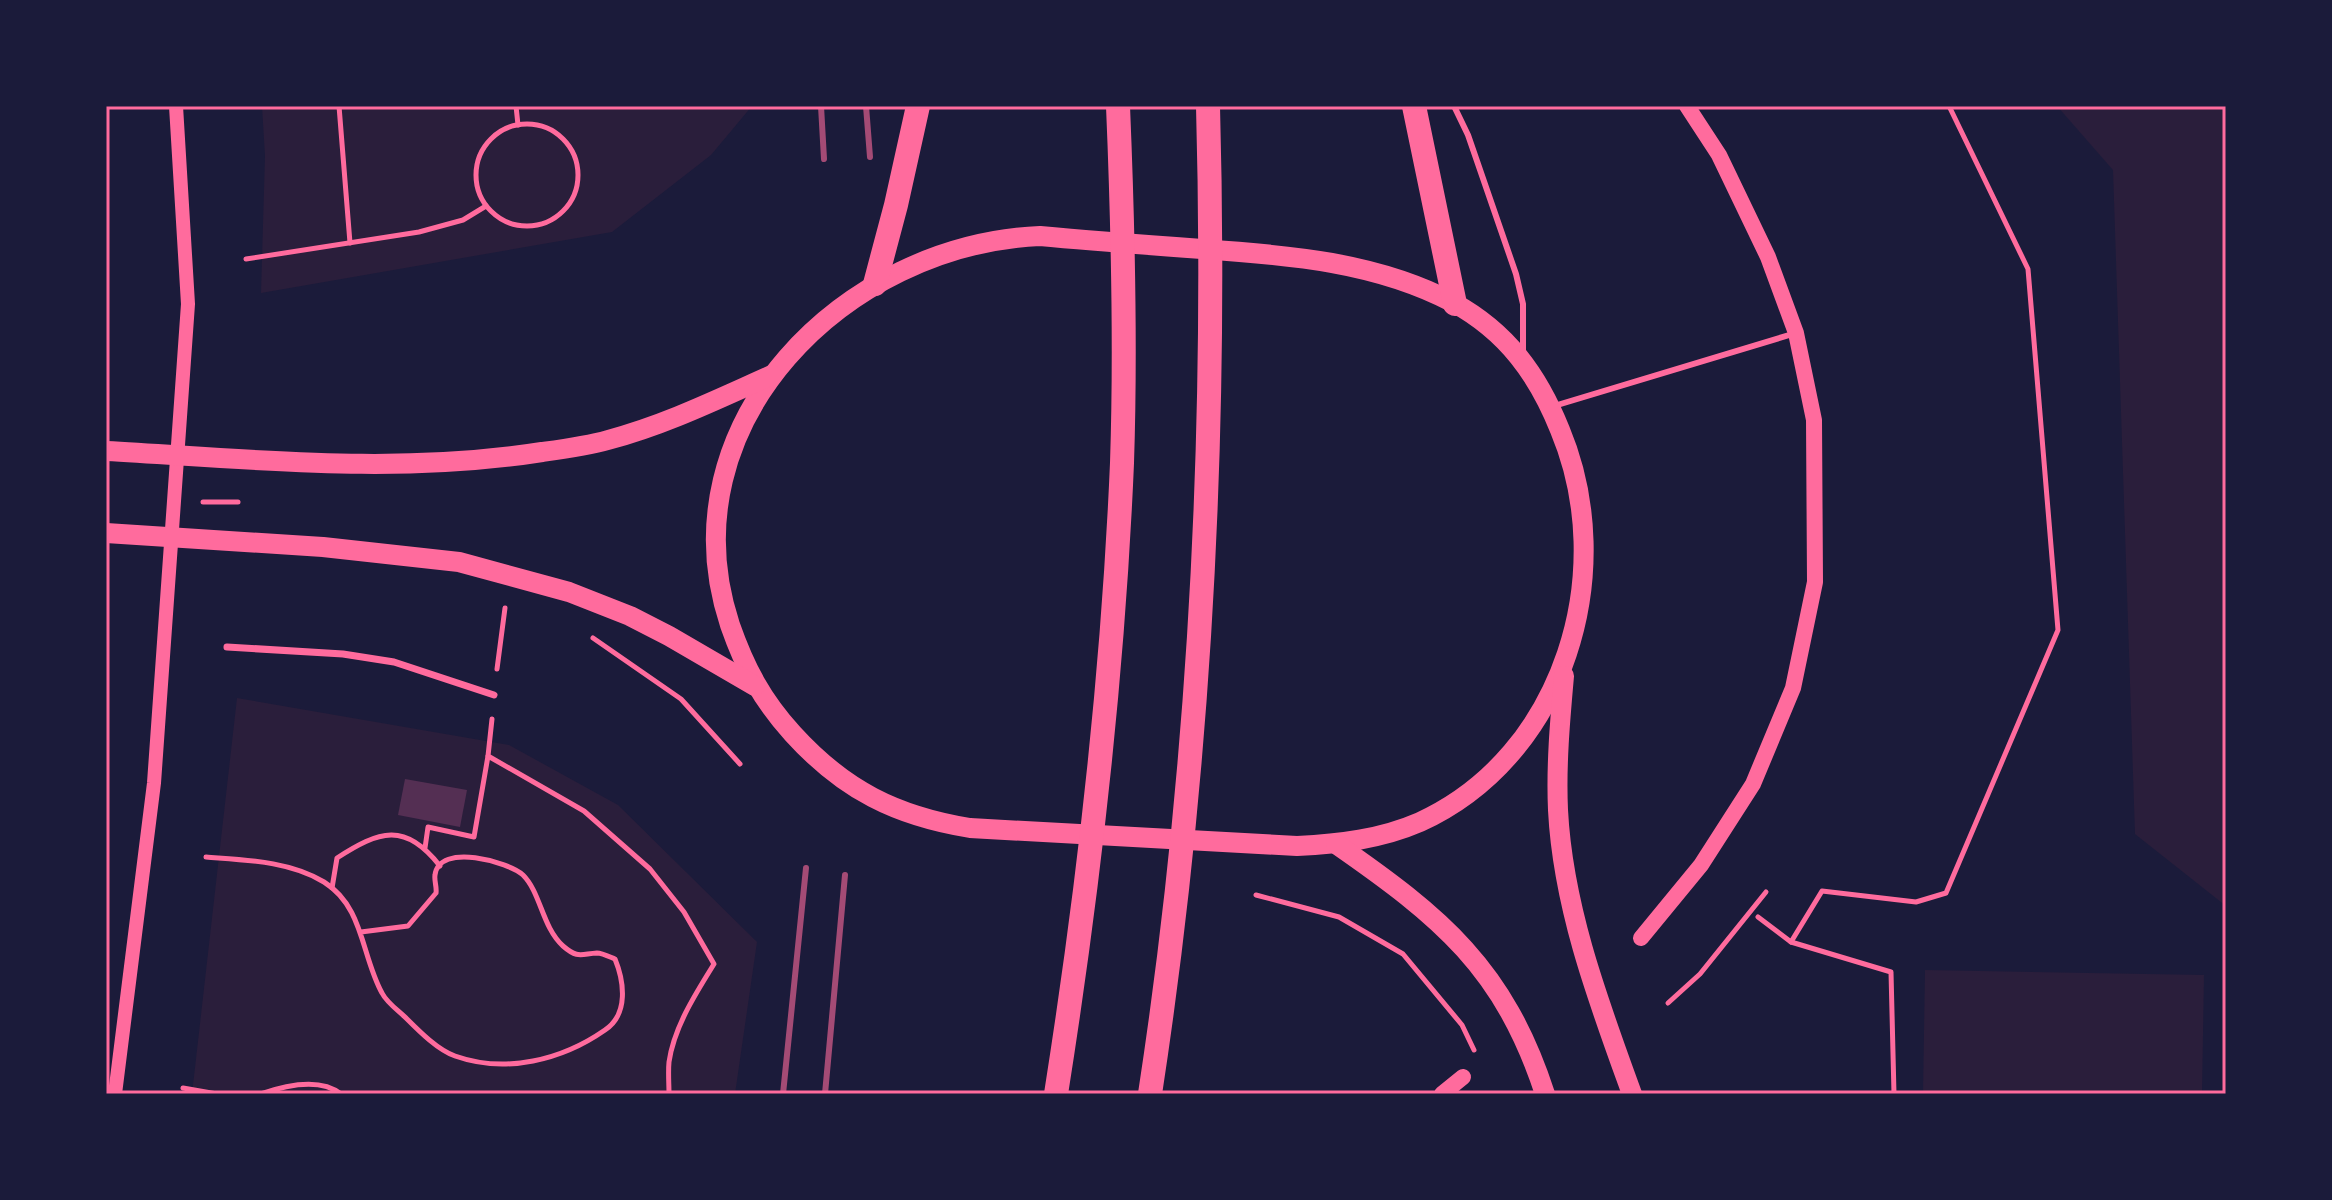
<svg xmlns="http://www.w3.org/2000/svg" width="2332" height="1200" font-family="'DM Sans',sans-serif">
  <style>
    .green { fill: #2a1e3b }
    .building { fill: #542f53 }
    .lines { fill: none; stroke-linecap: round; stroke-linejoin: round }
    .path { stroke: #ff6b9d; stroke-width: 5 }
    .service { stroke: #ff6b9d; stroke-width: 6 }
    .pedestrian { stroke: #ff6b9d; stroke-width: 7 }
    .tertiary { stroke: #ff6b9d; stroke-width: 14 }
    .secondary { stroke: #ff6b9d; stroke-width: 16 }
    .primary { stroke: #ff6b9d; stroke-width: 20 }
    .motorway { stroke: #ff6b9d; stroke-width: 24 }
    .rail { stroke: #a44b75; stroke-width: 6 }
    .neatline { fill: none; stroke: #ff6b9d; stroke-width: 3 }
  </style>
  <rect width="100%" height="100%" fill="#1b1b3a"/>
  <g class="green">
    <path d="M262,106H752L711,155L612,232L261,293L265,156Z"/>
    <path d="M2057,106H2226V906L2135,834L2113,170Z"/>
    <path d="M237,698L509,745L618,805L757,942L735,1094H192Z"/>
    <path d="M1925,970L2204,975L2202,1094H1923Z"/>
  </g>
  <path class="building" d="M405,779L467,790L460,827L398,815Z"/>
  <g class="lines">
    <g class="path">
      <path d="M339,106L350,243"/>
      <path d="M516,106L518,125"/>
      <circle cx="527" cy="175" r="51"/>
      <path d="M246,259L419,232L463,220L486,206"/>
      <path d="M203,502H238"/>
      <path d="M593,638L681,699L740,764"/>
      <path d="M497,669L505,608"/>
      <path d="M492,719L488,756L584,811L650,869L684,912L714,964C696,993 674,1027 669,1062C668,1072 669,1084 669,1094"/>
      <path d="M425,848L428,827L474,837L488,756"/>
      <path d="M206,857C245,860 290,861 324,882C364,907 361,955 382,993C387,1003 399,1011 407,1019C420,1032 438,1050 455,1056C506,1074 562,1060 605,1030C629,1014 624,981 615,959C610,957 602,953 597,953C581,954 578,959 563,946C542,927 541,893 523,875C509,862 439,842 435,875C434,881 437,887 436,893L408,926L361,932"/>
      <path d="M332,888L337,858C379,831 405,821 440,866"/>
      <path d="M1256,895L1339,917L1403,954L1462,1025L1474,1050"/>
      <path d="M1758,917L1791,942L1822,891L1916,902L1946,893L2058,630L2028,269L1949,106"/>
      <path d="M1791,942L1891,972L1894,1094"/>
      <path d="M1668,1003L1700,974L1766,892"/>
      <path d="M183,1088L217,1094"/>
      <path d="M260,1094C283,1086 320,1077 341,1094"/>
    </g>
    <g class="service">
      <path d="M1454,106L1468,135L1516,274L1523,304V354"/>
      <path d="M1554,406L1796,333"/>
    </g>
    <path class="pedestrian" d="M227,647L343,654L394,662L494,695"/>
    <path class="tertiary" d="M115,1094L154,783L188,304L176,106"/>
    <g class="secondary">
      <path d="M1641,938L1701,865L1753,784L1793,688L1815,582L1814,420L1796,333L1768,257L1719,155L1687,106"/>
      <path d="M1442,1094L1463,1077"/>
    </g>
    <g class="primary">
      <path d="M1040,236C1094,241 1148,245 1202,249C1288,255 1377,262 1454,303C1507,332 1538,375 1560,430C1619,571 1566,755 1420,822C1381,839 1339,844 1297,846L970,828C896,816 844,790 793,734C762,700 745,668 730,625C663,423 846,244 1040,236Z"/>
      <path d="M106,451C252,459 397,475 542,452C564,449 587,446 608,440C665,425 718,399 772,375"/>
      <path d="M106,533L323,547L459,562L569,592L630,616L669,636L755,686"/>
      <path d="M1564,676C1560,721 1556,765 1558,810C1563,908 1599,1003 1632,1094"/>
      <path d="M1336,844C1441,917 1504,968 1545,1094"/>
    </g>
    <g class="motorway">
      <path d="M1414,106L1455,304"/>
      <path d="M875,284L896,205L918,106"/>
      <path d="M1056,1094C1089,885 1113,675 1122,463C1126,344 1123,225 1118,106"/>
      <path d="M1150,1094C1200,767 1217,437 1208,106"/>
    </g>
    <g class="rail">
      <path d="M821,106L824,159"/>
      <path d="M866,106L870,157"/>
      <path d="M783,1094L806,868"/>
      <path d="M825,1094L845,875"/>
    </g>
  </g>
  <rect width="2332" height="1200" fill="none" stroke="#1b1b3a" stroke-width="216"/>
  <rect x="108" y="108" width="2116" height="984" class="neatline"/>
</svg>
